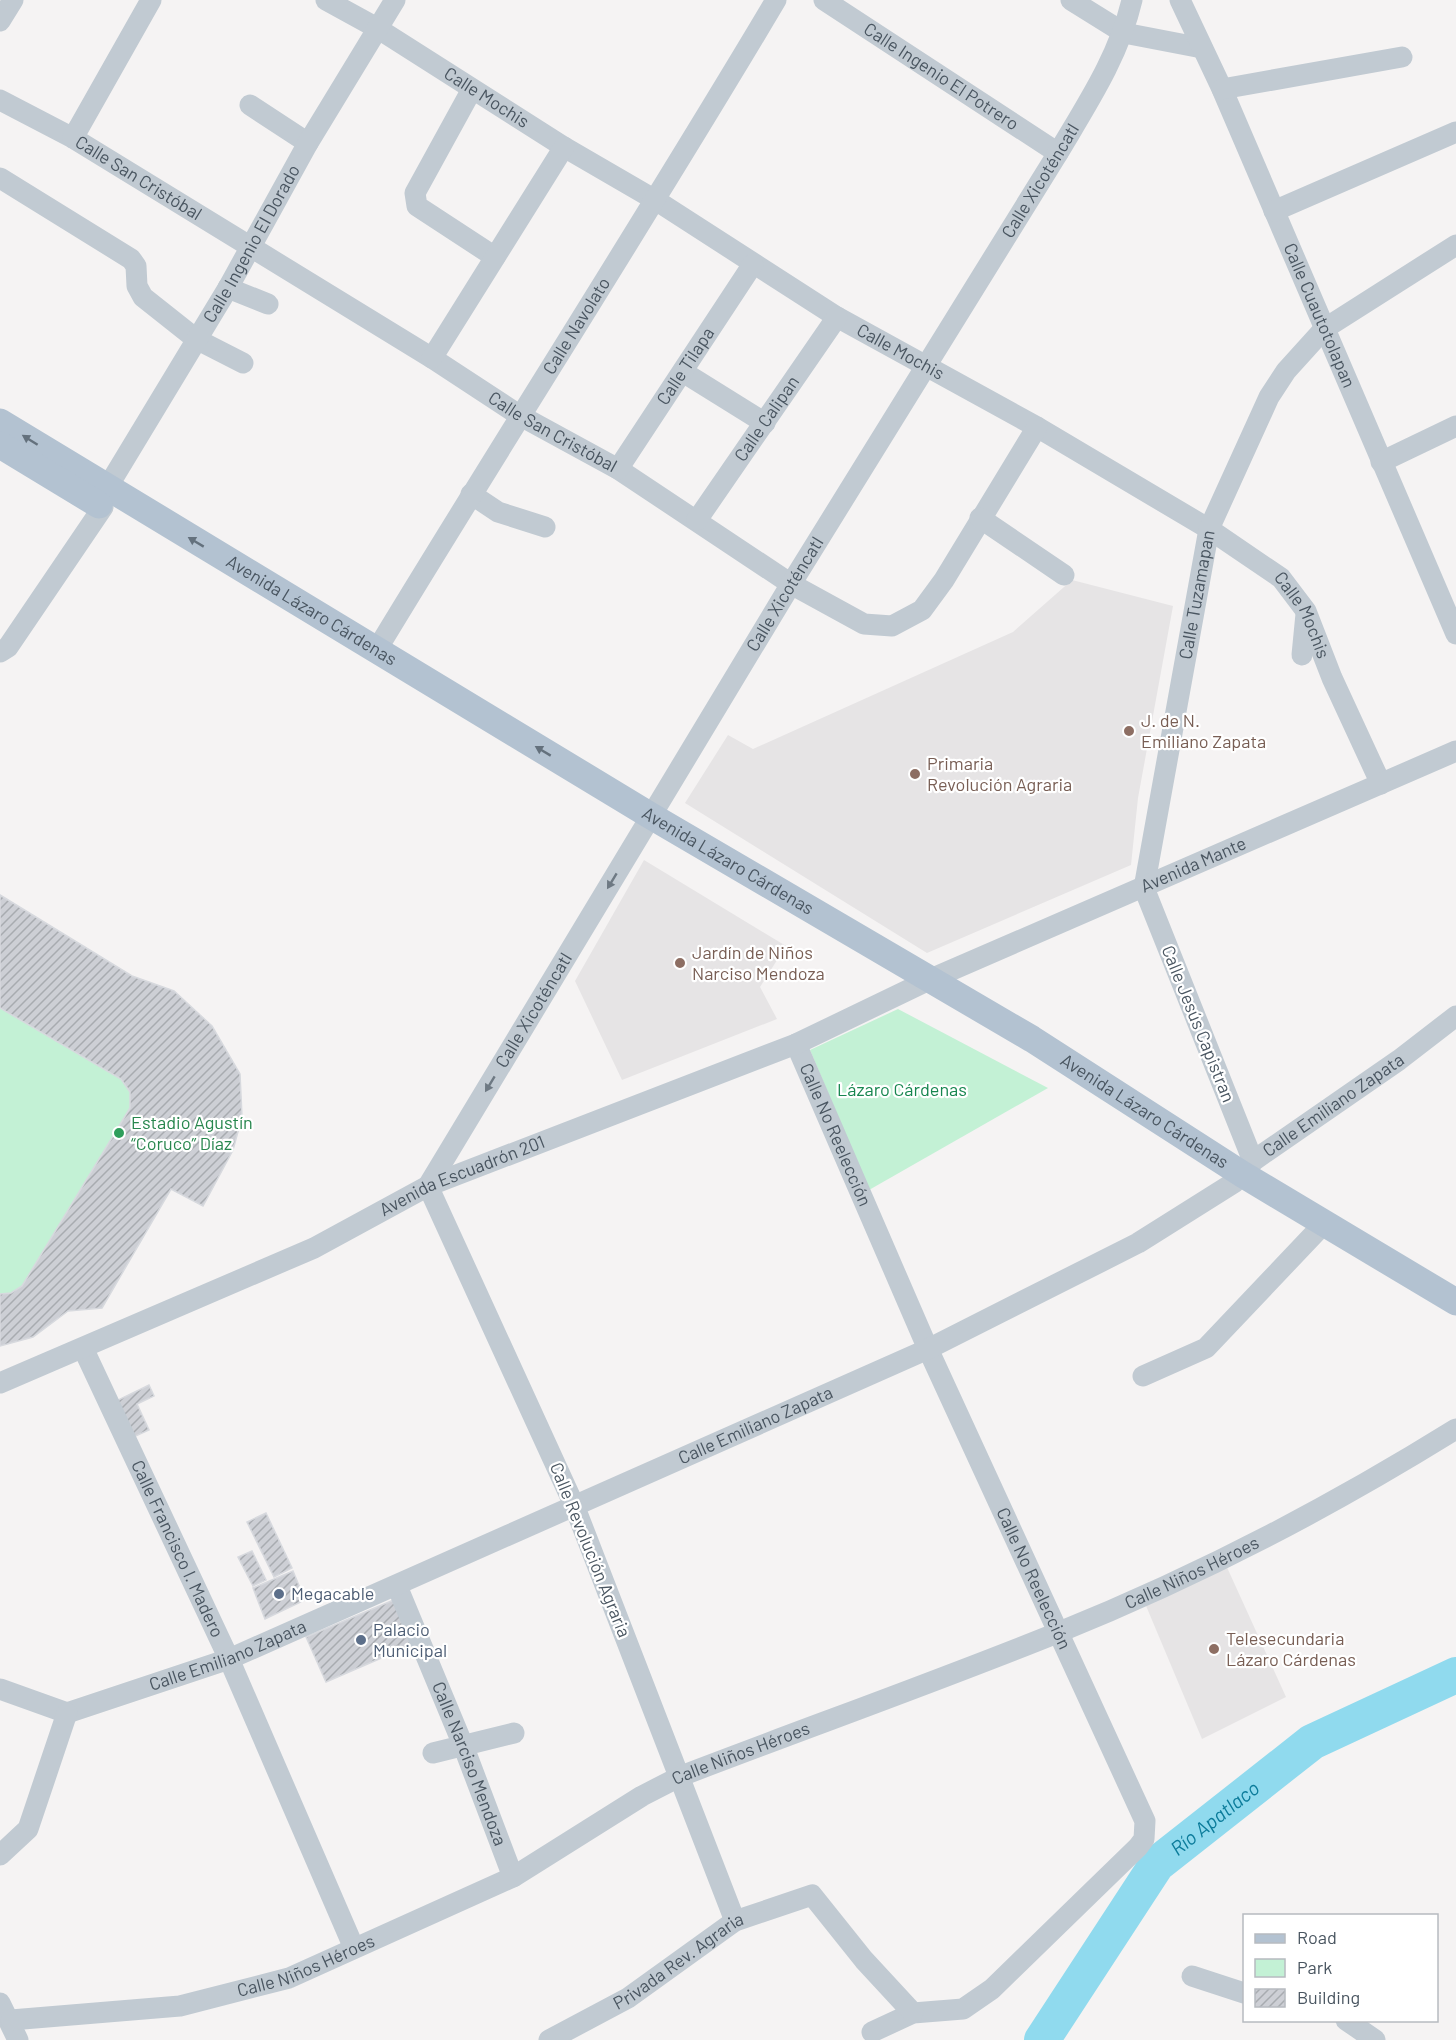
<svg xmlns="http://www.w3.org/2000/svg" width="1456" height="2040" font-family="Barlow,sans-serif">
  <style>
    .education { fill: #e6e4e5 }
    .green { fill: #c3f1d5 }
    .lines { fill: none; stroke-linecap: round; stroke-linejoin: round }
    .river { stroke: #90daee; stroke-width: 36 }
    .building { fill: url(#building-hatch); stroke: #d7d9de; stroke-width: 1.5 }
    .minor { stroke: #c1cad2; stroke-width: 21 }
    .major { stroke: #b3c2d1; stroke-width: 27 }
    .oneway { fill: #64717d }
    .oneway2 { fill: #6e7983 }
    .education-dot { fill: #8d6e63; stroke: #fff; stroke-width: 2 }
    .leisure-dot { fill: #2e9e5b; stroke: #fff; stroke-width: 2 }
    .service-dot { fill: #5c6f8a; stroke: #fff; stroke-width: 2 }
    .labels { text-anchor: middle; stroke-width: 4.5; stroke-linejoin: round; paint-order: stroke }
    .street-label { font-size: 18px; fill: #4a5661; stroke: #fff }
    .education-label { font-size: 18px; fill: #785e54; stroke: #fff; text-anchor: start }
    .park-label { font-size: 18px; fill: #17864f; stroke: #fff }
    .leisure-label { font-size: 18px; fill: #27864d; stroke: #fff; text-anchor: start }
    .service-label { font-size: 18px; fill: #4e5e75; stroke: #fff; text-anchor: start }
    .water-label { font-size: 20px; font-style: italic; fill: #0c7c9b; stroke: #fff }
  </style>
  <defs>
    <pattern id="building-hatch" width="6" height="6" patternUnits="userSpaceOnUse" patternTransform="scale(1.5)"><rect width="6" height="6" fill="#cdcfd5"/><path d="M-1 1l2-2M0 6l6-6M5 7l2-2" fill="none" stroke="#a8abb0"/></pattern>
  </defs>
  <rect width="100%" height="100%" fill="#f5f3f3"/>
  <g class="education">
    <path d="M1072,580L1173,606L1138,798L1131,865L927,953L685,803L728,735L753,749L1013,632Z"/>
    <path d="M644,860L786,946L760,987L777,1019L622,1080L575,981Z"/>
    <path d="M1225,1563L1286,1697L1202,1739L1144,1601Z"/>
  </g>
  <g class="green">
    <path d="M0,895L132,976L174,991L212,1026L240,1074L242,1117L233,1150L203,1206L171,1189L102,1308L68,1311L33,1337L0,1346Z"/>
    <path d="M898,1009L1048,1088L869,1190L810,1050Z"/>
  </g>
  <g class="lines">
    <path class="river" id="s1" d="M1042,2040L1157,1864L1312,1742L1456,1675"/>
  </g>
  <g class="building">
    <path d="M0,895L132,976L174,991L212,1026L240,1074L242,1117L233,1150L203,1206L171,1189L102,1308L68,1311L33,1337L0,1346V1294L11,1293L22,1286L130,1108V1092L121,1079L0,1008Z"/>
    <path d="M149,1385L154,1396L137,1404L149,1430L129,1439L112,1403Z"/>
    <path d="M266,1513L292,1568L274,1577L247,1522Z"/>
    <path d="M252,1551L266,1580L253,1586L238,1557Z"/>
    <path d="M293,1571L305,1600L265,1619L253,1588Z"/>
    <path d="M396,1599L416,1643L326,1682L306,1637Z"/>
  </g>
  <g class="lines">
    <g class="minor">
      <path id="s2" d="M326,0L377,28L564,147L657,201L837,317L1037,427L1209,529L1281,578L1306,611L1332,678L1381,784"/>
      <path id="s3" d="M824,0L1058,153"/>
      <path d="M1071,0L1124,33L1202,48"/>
      <path id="s4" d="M1180,0L1222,89L1456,634"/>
      <path d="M0,21L13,0"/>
      <path d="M1222,89L1402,57"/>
      <path d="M471,91L415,193L417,206L495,257"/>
      <path id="s5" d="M0,100L73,138L432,358L519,415L618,469L791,584L864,624L892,626L922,610L944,580L1037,427"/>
      <path d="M250,105L308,143"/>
      <path d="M73,138L151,0"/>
      <path d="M0,178L131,259L136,266L137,286L143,297L196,339L243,363"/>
      <path d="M1274,211L1456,132"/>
      <path d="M228,288L268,304"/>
      <path d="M432,358L564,147"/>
      <path d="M683,372L765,423"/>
      <path d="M1381,462L1456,426"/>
      <path id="s6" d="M618,469L753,264"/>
      <path id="s7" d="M107,488L228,288L308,143L395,0"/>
      <path d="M471,494L498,512L545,527"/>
      <path d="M980,518L1064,575"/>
      <path id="s8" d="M697,520L837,317"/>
      <path id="s9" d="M376,651C508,433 646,219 776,0"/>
      <path d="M0,652L8,647L103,507"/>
      <path d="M1302,655L1306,614"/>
      <path id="s10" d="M796,1044L928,1349L1145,1821L1144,1839L1138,1847L992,1989L963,2009L913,2013L872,2032"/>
      <path id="s11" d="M1253,1161L1144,888L1209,529L1269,397L1286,371L1324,329L1456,245"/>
      <path id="s12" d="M83,1348L229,1659L354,1948"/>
      <path d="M1143,1376L1206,1348L1316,1232"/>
      <path id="s13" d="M0,1383L314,1248L428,1186L796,1044L931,979L1456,751"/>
      <path id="s14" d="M397,1586L463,1745L513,1877"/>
      <path id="s15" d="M0,1689L67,1713L229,1659L928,1349L1138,1243L1235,1182L1253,1161L1399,1060L1456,1016"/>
      <path d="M433,1753L514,1733"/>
      <path d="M0,1855L28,1829L67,1713"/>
      <path id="s16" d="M735,1921L574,1505L428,1186L791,584L1058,153C1087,104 1119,56 1132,0"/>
      <path d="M1192,1976L1244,1993"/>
      <path d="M0,2003L18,2040"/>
      <path id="s17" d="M11,2020L180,2006L289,1978L513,1877L642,1796L681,1776C806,1728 933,1683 1057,1633C1196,1577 1329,1508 1456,1429"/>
      <path d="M1346,2020L1375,2040"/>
      <path id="s18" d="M549,2040L628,1998L735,1921L812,1895L864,1960L913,2013"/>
    </g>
    <g class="major">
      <path id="s19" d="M0,422L651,816L1032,1039L1242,1174L1456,1302"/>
      <path d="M0,445L99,505"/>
    </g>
  </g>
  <defs><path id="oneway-solid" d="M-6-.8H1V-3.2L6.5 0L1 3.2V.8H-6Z" transform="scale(1.5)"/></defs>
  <g class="oneway">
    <use href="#oneway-solid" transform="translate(30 440) rotate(-148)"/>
    <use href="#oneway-solid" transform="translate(196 542) rotate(-149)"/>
    <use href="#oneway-solid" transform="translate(543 751) rotate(-149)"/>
  </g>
  <g class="oneway2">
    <use href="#oneway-solid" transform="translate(612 881) rotate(121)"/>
    <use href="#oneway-solid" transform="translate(490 1084) rotate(121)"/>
  </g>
  <g class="education-dot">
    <circle cx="1129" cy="731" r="6"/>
    <circle cx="915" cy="774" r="6"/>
    <circle cx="680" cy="963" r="6"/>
    <circle cx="1214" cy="1649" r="6"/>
  </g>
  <circle class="leisure-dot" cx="119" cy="1133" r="6"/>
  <g class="service-dot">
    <circle cx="279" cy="1594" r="6"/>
    <circle cx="361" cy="1640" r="6"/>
  </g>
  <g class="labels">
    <g class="street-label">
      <text dy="6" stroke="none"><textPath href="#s3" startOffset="140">Calle Ingenio El Potrero</textPath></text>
      <text dy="6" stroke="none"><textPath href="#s2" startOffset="188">Calle Mochis</textPath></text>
      <text dy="6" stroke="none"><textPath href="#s5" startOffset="159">Calle San Cristóbal</textPath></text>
      <text dy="6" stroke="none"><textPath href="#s16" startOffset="1974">Calle Xicoténcatl</textPath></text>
      <text dy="6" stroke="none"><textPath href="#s7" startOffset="284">Calle Ingenio El Dorado</textPath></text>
      <text dy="6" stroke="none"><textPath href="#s4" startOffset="345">Calle Cuautotolapan</textPath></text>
      <text dy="6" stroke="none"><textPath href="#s9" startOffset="382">Calle Navolato</textPath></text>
      <text dy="6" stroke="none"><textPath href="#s2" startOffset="674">Calle Mochis</textPath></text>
      <text dy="6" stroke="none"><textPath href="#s6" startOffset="123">Calle Tilapa</textPath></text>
      <text dy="6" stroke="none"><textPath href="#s8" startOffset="123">Calle Calipan</textPath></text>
      <text dy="6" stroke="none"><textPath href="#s5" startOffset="645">Calle San Cristóbal</textPath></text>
      <text dy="6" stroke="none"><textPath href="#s11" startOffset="592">Calle Tuzamapan</textPath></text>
      <text dy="6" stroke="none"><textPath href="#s16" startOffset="1488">Calle Xicoténcatl</textPath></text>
      <text dy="6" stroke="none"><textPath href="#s19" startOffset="364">Avenida Lázaro Cárdenas</textPath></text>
      <text dy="6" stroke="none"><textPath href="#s2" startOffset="1160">Calle Mochis</textPath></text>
      <text dy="6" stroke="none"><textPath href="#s19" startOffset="850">Avenida Lázaro Cárdenas</textPath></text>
      <text dy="6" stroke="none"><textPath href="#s13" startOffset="1302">Avenida Mante</textPath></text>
      <text dy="6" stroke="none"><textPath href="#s16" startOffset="1002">Calle Xicoténcatl</textPath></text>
      <text transform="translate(1198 1024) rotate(68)" y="6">Calle Jesús Capistran</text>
      <text dy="6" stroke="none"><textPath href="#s15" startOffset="1482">Calle Emiliano Zapata</textPath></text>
      <text dy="6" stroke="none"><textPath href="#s19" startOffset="1336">Avenida Lázaro Cárdenas</textPath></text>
      <text dy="6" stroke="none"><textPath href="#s10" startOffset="99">Calle No Reelección</textPath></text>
      <text dy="6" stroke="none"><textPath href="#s13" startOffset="507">Avenida Escuadrón 201</textPath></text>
      <text dy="6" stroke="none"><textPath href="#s15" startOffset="818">Calle Emiliano Zapata</textPath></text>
      <text dy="6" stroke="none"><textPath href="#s12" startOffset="222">Calle Francisco I. Madero</textPath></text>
      <text transform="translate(590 1550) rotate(68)" y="6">Calle Revolución Agraria</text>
      <text dy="6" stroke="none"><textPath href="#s17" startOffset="1274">Calle Niños Héroes</textPath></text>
      <text dy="6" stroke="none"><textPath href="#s10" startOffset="585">Calle No Reelección</textPath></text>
      <text dy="6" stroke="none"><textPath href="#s15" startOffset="242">Calle Emiliano Zapata</textPath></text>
      <text dy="6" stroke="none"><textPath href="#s17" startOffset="788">Calle Niños Héroes</textPath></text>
      <text dy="6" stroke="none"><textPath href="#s14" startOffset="192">Calle Narciso Mendoza</textPath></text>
      <text dy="6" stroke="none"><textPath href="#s18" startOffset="152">Privada Rev. Agraria</textPath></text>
      <text dy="6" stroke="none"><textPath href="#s17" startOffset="302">Calle Niños Héroes</textPath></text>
    </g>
    <g class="education-label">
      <text x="1141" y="727">J. de N.<tspan x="1141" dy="21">Emiliano Zapata</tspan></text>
      <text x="927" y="770">Primaria<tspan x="927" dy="21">Revolución Agraria</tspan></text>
      <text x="692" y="959">Jardín de Niños<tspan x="692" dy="21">Narciso Mendoza</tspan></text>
      <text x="1226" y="1645">Telesecundaria<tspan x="1226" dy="21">Lázaro Cárdenas</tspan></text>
    </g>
    <g class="park-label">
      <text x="902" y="1096">Lázaro Cárdenas</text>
    </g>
    <g class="leisure-label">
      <text x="131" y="1129">Estadio Agustín<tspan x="131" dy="21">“Coruco” Díaz</tspan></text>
    </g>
    <g class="service-label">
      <text x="291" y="1600">Megacable</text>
      <text x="373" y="1636">Palacio<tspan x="373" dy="21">Municipal</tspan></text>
    </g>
    <g class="water-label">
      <text dy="7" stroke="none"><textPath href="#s1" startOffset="284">Río Apatlaco</textPath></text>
    </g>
  </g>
  <rect x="1243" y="1914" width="195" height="108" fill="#ffffff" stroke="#b7bbc0" stroke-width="1.5"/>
  <rect x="1255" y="1934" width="30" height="9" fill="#b3c2d1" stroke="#b7bbc0" stroke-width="1.5"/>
  <text x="1297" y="1944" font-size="18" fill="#4a5661">Road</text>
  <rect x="1255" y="1959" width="30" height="18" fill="#c3f1d5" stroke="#b7bbc0" stroke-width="1.5"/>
  <text x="1297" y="1974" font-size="18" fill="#4a5661">Park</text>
  <rect x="1255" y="1989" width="30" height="18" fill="url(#building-hatch)" stroke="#b7bbc0" stroke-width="1.5"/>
  <text x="1297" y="2004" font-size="18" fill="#4a5661">Building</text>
</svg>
